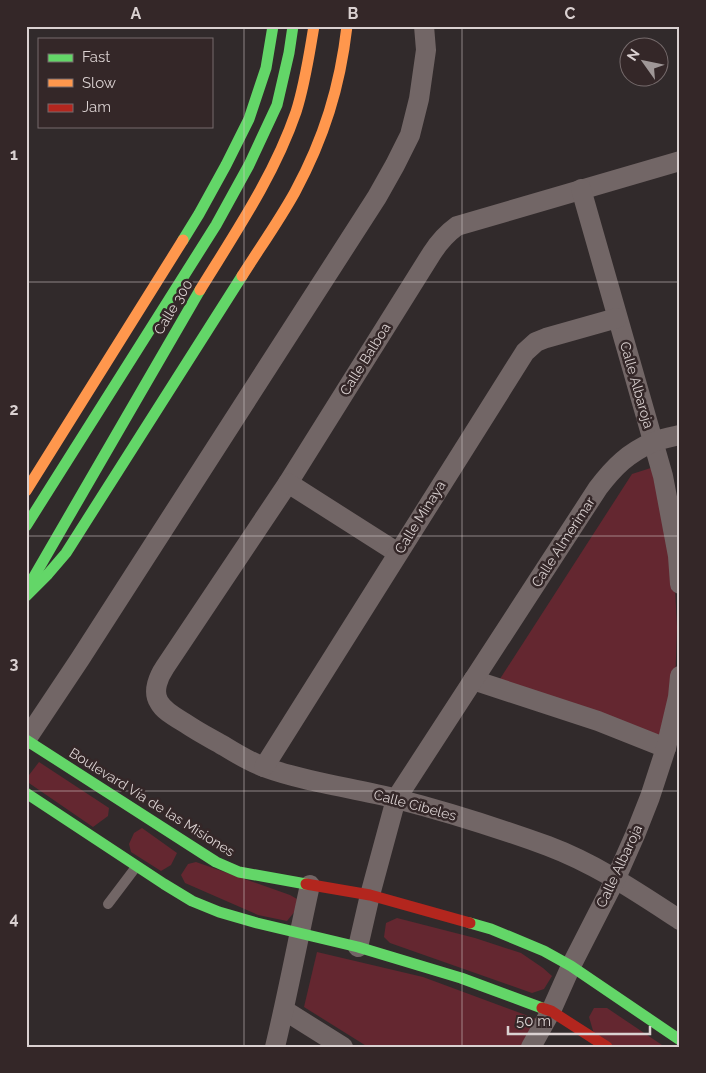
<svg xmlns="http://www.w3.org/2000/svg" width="706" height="1073" font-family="Raleway,sans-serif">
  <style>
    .green { fill: #642730 }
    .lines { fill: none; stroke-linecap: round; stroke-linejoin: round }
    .lane { stroke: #726666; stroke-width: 10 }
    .street { stroke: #726666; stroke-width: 20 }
    .fast { stroke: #63d668; stroke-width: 11 }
    .slow { stroke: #ff974d; stroke-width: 11 }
    .jam { stroke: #b3261e; stroke-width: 11 }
    .grid { fill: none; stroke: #dad1d1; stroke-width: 1; stroke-opacity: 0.55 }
    .labels { text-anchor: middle; stroke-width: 5; stroke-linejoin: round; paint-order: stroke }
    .street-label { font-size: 14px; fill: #dad1d1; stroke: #342728 }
    .neatline { fill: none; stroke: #dad1d1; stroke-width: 2 }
    .grid-label { font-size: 16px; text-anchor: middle; font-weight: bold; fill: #dad1d1 }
  </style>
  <rect width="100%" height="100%" fill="#312a2b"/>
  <g class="green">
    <path d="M657,466L673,550L677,627L675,687L661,742L498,682L632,474Z"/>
    <path d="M39,762L109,808L108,816L93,827L26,781V779Z"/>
    <path d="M142,828L177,853L171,865L161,871L131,852L129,844L134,833Z"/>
    <path d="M196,862L290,895L297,899L296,910L287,921L258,915L185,883L181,875L188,864Z"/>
    <path d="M397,918L475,938L521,953L543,968L552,976L544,989L532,993L390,943L384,937L386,923Z"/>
    <path d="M317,952L423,977L542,1021L527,1047H368L304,1007Z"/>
    <path d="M594,1008H607L665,1047H615L594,1034L589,1017Z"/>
  </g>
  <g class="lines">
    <path class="lane" d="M108,904L136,867"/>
    <g class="street">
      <path d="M680,161L457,226C446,234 439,242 432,253L288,483L165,667C159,676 152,691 159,702C164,712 179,719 188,725C200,733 212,739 224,746C237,754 250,762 264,767C305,782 354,788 397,799C448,812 498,828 548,846C596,864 637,892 680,920"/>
      <path d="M581,189L663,476L678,556L680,584"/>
      <path d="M288,483L398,553"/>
      <path d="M473,680L598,721L666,748"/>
      <path d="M26,740L80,659L377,197L395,165L410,135L419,99L426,50L424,26"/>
      <path d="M264,767L525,352L536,342L546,338L617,318"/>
      <path d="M358,947L370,895L396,799L598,488C614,467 628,453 653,442C661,439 671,437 680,435"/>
      <path d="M284,1010L343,1047"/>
      <path d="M275,1047C288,993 298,939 310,885"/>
      <path d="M531,1047L551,1011L571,966L616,878L635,835L650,797L666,748L678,697L680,676"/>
    </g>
    <g class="fast">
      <path d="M183,240L199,214L226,165L249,119L266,68L273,26"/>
      <path d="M26,526L216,225L249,165L277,105L289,53L293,26"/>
      <path d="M28,587L200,290"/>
      <path d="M26,596L48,574L66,553L242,276"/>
      <path d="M26,740L216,862L239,872L306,884"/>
      <path d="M26,793L164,884L192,901L219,912L257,923L358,947L461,978L542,1008"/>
      <path d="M470,923L491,929L544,951L571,966L680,1040"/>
    </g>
    <g class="slow">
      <path d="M242,276C259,249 279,221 295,192C324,138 340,87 347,26"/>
      <path d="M200,290C235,233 274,176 296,112C305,84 309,55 314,26"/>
      <path d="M26,491L183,240"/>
    </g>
    <g class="jam">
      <path d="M306,884L370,895L470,923"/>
      <path d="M542,1008L551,1011L607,1047"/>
    </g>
  </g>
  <path class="grid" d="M244,26V1047M462,26V1047M26,282H680M26,536H680M26,791H680"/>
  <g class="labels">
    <g class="street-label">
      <text transform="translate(173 307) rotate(-59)" y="5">Calle 300</text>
      <text transform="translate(365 359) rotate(-58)" y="5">Calle Balboa</text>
      <text transform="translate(637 385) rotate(74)" y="5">Calle Albaroja</text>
      <text transform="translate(420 517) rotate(-58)" y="5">Calle Minaya</text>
      <text transform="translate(563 542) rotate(-57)" y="5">Calle Almerimar</text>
      <text transform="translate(152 802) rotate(32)" y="5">Boulevard Vía de las Misiones</text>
      <text transform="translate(415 805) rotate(15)" y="5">Calle Cibeles</text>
      <text transform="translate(619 866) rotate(-65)" y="5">Calle Albaroja</text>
    </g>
  </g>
  <rect width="706" height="1073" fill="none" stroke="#342728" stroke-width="55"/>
  <rect x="38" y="38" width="175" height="90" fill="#342728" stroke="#766b6c"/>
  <rect x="48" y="54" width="25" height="8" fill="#63d668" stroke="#766b6c"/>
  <text x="82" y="62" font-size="15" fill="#dad1d1">Fast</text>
  <rect x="48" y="79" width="25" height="8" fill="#ff974d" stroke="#766b6c"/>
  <text x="82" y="88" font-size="15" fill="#dad1d1">Slow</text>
  <rect x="48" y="104" width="25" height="8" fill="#b3261e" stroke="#766b6c"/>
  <text x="82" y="112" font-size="15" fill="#dad1d1">Jam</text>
  <g transform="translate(644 62) rotate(303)"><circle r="24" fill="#342728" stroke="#766b6c"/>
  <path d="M0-4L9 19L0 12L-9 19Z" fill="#9f9797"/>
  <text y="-8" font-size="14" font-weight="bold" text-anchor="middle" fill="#dad1d1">N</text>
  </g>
  <path d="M508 1026v8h142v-8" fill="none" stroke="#dad1d1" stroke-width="2.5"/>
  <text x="516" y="1026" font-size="15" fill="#dad1d1" stroke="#342728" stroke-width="4" paint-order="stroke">50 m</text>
  <rect x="28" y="28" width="650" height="1018" class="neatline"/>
  <g class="grid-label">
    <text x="136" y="19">A</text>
    <text x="353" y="19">B</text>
    <text x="570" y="19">C</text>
    <text x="14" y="160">1</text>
    <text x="14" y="415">2</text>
    <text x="14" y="669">3</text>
    <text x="14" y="924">4</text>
  </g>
</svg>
